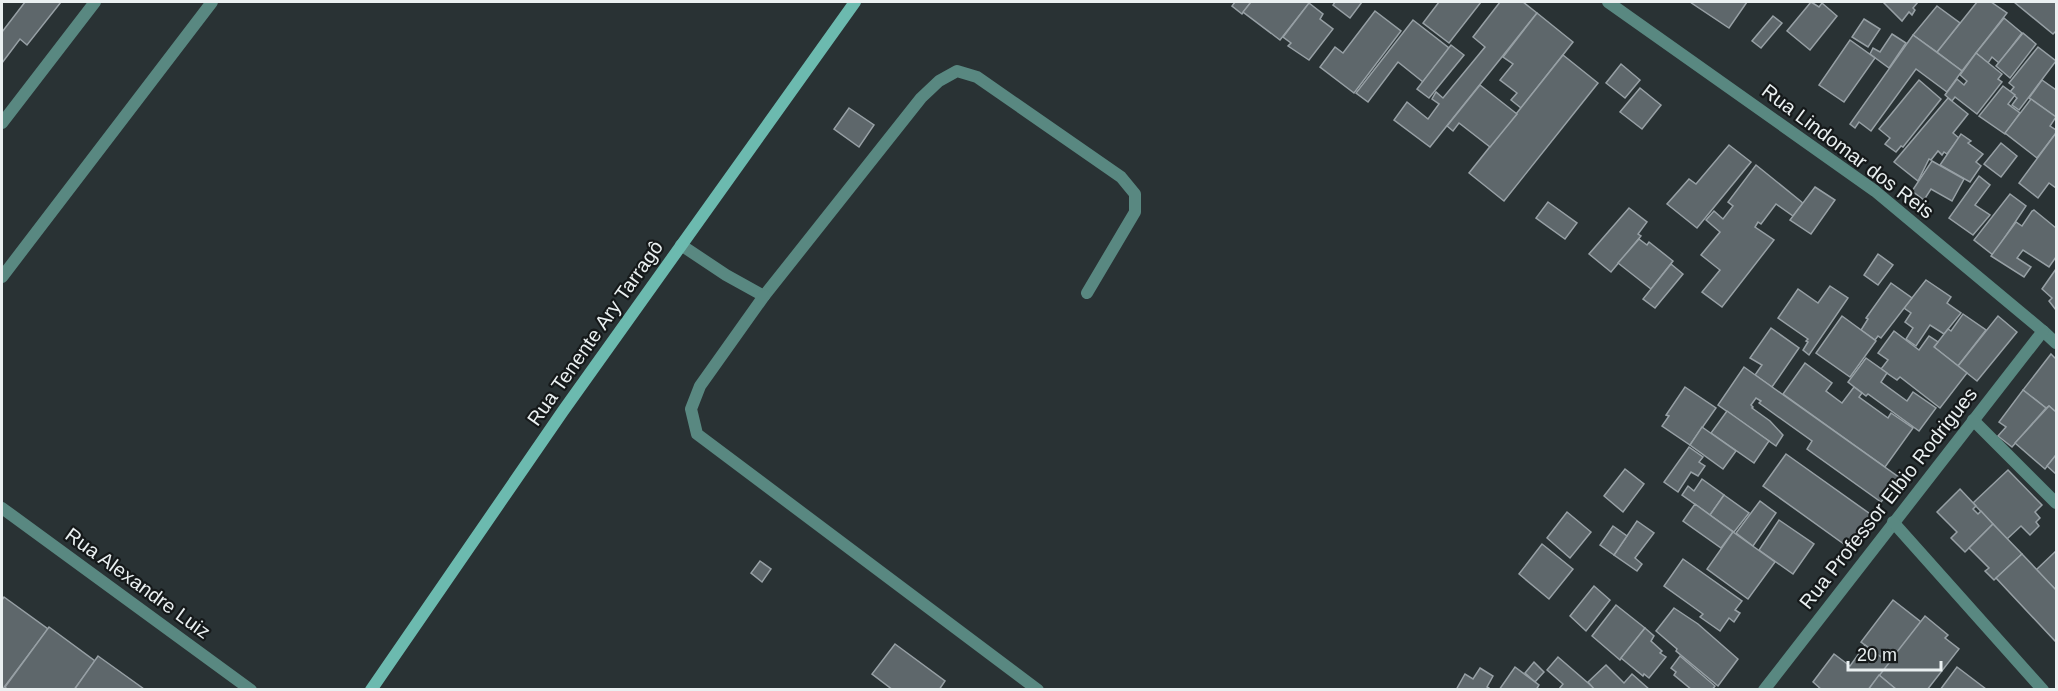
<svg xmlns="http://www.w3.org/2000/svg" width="2058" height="691" font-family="Helvetica,sans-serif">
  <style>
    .building { fill: #5e676b; stroke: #97a0a5; stroke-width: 1.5 }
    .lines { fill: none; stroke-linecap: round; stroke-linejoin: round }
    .service { stroke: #598881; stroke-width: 12 }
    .minor { stroke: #598881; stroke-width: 12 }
    .tertiary { stroke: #598881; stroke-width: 12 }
    .secondary { stroke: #6cbaaf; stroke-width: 12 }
    .labels { text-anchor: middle; stroke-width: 4.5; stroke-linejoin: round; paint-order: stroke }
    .street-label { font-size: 20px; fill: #eaf0f1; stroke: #15191a }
  </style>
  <rect width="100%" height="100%" fill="#293234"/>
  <g class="building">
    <path d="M25,2H61L27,45L20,39L2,63V32Z"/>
    <path d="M1235,2H1251L1242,14L1232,6Z"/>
    <path d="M1251,2H1310L1280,40L1243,12Z"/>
    <path d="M1335,2H1362L1350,18L1333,5Z"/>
    <path d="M1439,2H1481L1449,43L1423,23Z"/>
    <path d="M1500,2H1523L1537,13L1430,147L1394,120L1407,102L1428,119L1439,104L1432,99L1436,92L1443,98L1485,47L1473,37Z"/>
    <path d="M1690,2H1747L1729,28Z"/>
    <path d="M1811,2L1819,7L1822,3L1837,16L1810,50L1787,31Z"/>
    <path d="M1883,2H1918L1913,8L1915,10L1912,15L1909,12L1902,21Z"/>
    <path d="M1977,2H1991L2007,13L1962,71L1937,52Z"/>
    <path d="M2014,2H2056V31L2053,34Z"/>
    <path d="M1309,3L1323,14L1320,19L1333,29L1309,60L1288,46L1291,43L1283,37Z"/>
    <path d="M1937,6L1960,23L1937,52L1913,35Z"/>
    <path d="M1375,11L1401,31L1354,93L1320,67L1335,47L1343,53Z"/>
    <path d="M1537,13L1573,42L1521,108L1511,100L1517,93L1500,80L1513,64L1503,57Z"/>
    <path d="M1773,16L1782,23L1761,48L1752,41Z"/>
    <path d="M2004,18L2022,33L1999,63L1992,57L1988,63L1976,53Z"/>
    <path d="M1864,19L1880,29L1868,47L1852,37Z"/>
    <path d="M1413,20L1449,48L1423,82L1398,62L1368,102L1356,93Z"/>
    <path d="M2023,33L2036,44L2010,78L1996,66Z"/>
    <path d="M1892,34L1906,43L1889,68L1870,54L1873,48L1880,52Z"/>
    <path d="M1913,35L1962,71L1947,92L1916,69L1871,131L1859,122L1855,128L1850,124Z"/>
    <path d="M1850,40L1875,58L1844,102L1819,85Z"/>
    <path d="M1451,45L1464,55L1429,98L1417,89Z"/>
    <path d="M2038,47L2056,61L2019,110L2012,105L2017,98L2010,92L2014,87L2009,83Z"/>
    <path d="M1976,53L2002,74L1998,79L2002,82L1977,114L1955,97L1952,101L1945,95L1957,79L1964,85L1967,81L1960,75Z"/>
    <path d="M1563,55L1598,83L1504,201L1469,173Z"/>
    <path d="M1621,64L1640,80L1625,98L1606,83Z"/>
    <path d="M1919,80L1941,99L1903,147L1901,146L1896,152L1885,144L1890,138L1879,129Z"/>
    <path d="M2042,80L2056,90V117L2029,98Z"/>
    <path d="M1480,85L1517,114L1490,147L1459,123L1453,131L1447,126Z"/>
    <path d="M2003,86L2015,95L2008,104L2020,113L2005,134L1979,116Z"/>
    <path d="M1640,88L1661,105L1642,129L1620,112Z"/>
    <path d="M1948,98L1968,114L1953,133L1959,138L1947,154L1944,152L1942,155L1938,151L1931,160L1929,159L1918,181L1894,162Z"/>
    <path d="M2031,99L2056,117L2050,126L2056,130V133L2037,158L2005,133Z"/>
    <path d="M849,108L874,125L859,147L834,129Z"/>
    <path d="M2056,133V188L2049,183L2038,198L2019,183Z"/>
    <path d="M1961,134L1971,141L1968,143L1983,154L1976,162L1981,166L1970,182L1940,165Z"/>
    <path d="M2001,143L2017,156L2001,177L1984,164Z"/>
    <path d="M1729,145L1751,162L1697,228L1667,204L1689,179L1696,184Z"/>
    <path d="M1932,161L1964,179L1952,201L1931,189L1924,200L1912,191Z"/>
    <path d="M1756,165L1803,203L1793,216L1776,204L1761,224L1758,222L1755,227L1774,240L1722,307L1702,292L1720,270L1701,255L1720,232L1706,220L1714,211L1723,219L1733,206L1728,202Z"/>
    <path d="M1979,176L1990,185L1975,205L1990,215L1973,235L1949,218Z"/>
    <path d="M1815,187L1835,200L1811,234L1790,220Z"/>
    <path d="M2010,194L2026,206L1993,255L1974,240Z"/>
    <path d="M1548,202L1577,223L1565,239L1536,218Z"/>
    <path d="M1629,208L1647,222L1638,234L1641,236L1611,272L1589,254Z"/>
    <path d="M2034,210L2056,228V257L2049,267L2023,250L2017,258L2031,267L2024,277L1991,256L2016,222L2022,226L2032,211Z"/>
    <path d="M1639,239L1647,245L1649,242L1673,261L1651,289L1618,263Z"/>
    <path d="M1878,254L1893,265L1878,285L1864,275Z"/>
    <path d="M1671,264L1683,274L1655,308L1643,299Z"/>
    <path d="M2056,269V310L2049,301L2052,298L2042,289Z"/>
    <path d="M1926,280L1951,297L1947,303L1961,313L1944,334L1930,325L1916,346L1906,339L1913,328L1905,322L1911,313L1904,308Z"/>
    <path d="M1891,283L1912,298L1881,338L1878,336L1875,340L1861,330L1868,319L1866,318Z"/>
    <path d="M1830,286L1848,298L1809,355L1803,350L1808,342L1806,341L1808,339L1778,318L1798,289L1818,303Z"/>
    <path d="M1963,314L1986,330L1958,366L1934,347L1948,329L1951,331Z"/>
    <path d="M1842,316L1876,341L1850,377L1816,353Z"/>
    <path d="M1998,316L2017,332L1977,381L1958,366Z"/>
    <path d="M1771,328L1799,348L1772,387L1755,375L1762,365L1750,358Z"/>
    <path d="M1894,331L1919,350L1929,336L1938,342L1934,347L1967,373L1940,408L1900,377L1897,380L1881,369L1888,360L1878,353Z"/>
    <path d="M2051,354L2056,359V412L2049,406L2046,408L2023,390Z"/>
    <path d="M1866,358L1887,373L1881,382L1907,401L1913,392L1936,408L1919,431L1868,394L1866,396L1848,382Z"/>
    <path d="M1805,363L1832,383L1826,391L1842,403L1854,387L1862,393L1859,397L1888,418L1891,413L1913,428L1885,467L1783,394Z"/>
    <path d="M1744,367L1900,478L1881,502L1807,449L1812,441L1759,403L1761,401L1756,398L1751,405L1753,407L1752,408L1770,421L1783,435L1776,446L1718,405Z"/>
    <path d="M1685,387L1716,408L1690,445L1662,426L1669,416L1666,415Z"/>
    <path d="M2023,390L2046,408L2012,447L1998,436L2006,427L1999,422Z"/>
    <path d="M2049,406L2056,412V455L2045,469L2015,443Z"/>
    <path d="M1727,411L1769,441L1754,463L1711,433Z"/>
    <path d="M1702,427L1736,451L1723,469L1690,445Z"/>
    <path d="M1689,447L1703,457L1699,462L1705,466L1698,476L1691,472L1678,492L1664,482Z"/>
    <path d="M1786,454L1873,516L1848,547L1763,486Z"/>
    <path d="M2056,455V474L2047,466Z"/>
    <path d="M1625,469L1644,484L1623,512L1604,496Z"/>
    <path d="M2008,470L2042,505L2035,512L2040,518L2036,522L2039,526L2030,535L2021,526L2007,539L1973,503Z"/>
    <path d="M1702,479L1724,495L1710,515L1682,495L1688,486L1694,491Z"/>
    <path d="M1960,489L1976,506L1973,509L1978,514L1981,511L1993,524L1965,552L1951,538L1957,532L1937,512Z"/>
    <path d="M1724,495L1749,513L1734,532L1710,515Z"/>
    <path d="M1760,501L1776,513L1753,546L1736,533Z"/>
    <path d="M1695,504L1733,532L1721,548L1683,521Z"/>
    <path d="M1567,512L1591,532L1570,558L1547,538Z"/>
    <path d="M1779,520L1814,544L1793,574L1759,550Z"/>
    <path d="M1637,521L1654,533L1635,558L1642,564L1637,571L1614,555Z"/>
    <path d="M1993,524L2022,554L1994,580L1985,571L1989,568L1969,548Z"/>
    <path d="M1613,526L1627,536L1614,555L1600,545Z"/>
    <path d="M1733,532L1775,562L1748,599L1707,569Z"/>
    <path d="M1542,544L1573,569L1549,599L1519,574Z"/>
    <path d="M2056,551V590L2036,570Z"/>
    <path d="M2022,554L2056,590V642L1996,578Z"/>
    <path d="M1683,559L1742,601L1735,610L1740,613L1734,622L1729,618L1720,631L1700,617L1703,614L1664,586Z"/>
    <path d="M760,561L771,569L762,582L751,573Z"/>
    <path d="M1594,586L1610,600L1586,631L1570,616Z"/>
    <path d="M4,597L48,629L2,690V600Z"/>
    <path d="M1893,600L1921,622L1889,663L1861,642Z"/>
    <path d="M1616,605L1645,628L1620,660L1592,636Z"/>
    <path d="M1674,608L1698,624L1738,659L1718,686L1676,651L1677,649L1656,631Z"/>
    <path d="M1925,616L1948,635L1945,638L1959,649L1927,690H1897L1879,675Z"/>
    <path d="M49,627L95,661L74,690H8L5,687Z"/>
    <path d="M1645,628L1654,636L1651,641L1662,651L1660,653L1666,657L1649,678L1644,674L1643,676L1621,658Z"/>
    <path d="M895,644L945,681L939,690H893L872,674Z"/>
    <path d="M1865,645L1889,663L1868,690H1822L1813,682L1834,654L1850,666Z"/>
    <path d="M98,656L144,689L74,690Z"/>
    <path d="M1680,656L1715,686L1712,690H1692L1674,675L1676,672L1671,668Z"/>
    <path d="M1558,657L1595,689L1594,690L1559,689L1563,684L1547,670Z"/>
    <path d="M1534,662L1544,672L1535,682L1525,673Z"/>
    <path d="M1606,665L1624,683L1632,674L1650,690H1595L1588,682Z"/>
    <path d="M1515,667L1539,685L1536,690H1499Z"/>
    <path d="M1957,667L1986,689L1940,690Z"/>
    <path d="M1480,668L1493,676L1487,687L1492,690H1456L1465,674L1473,679Z"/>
    <path d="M1879,675L1897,690H1868Z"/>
  </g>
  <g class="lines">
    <g class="service">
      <path d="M681,245L726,275L764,296L921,98L939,81L957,71L977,77L1121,177L1135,194V212L1087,293"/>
      <path d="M764,296L700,386L691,409L697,434L1038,690"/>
      <path d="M2043,331L2056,343"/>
    </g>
    <g class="minor">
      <path d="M1608,2L1875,191L2043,331L1764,690"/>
      <path d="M2,123L95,2"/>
      <path d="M2,277L212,2"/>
      <path d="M1973,420L2056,503"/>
      <path d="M1893,522L2043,690"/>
    </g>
    <path class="tertiary" d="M2,508L251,690"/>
    <path class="secondary" d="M371,690L563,411L855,2"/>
  </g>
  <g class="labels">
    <g class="street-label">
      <text transform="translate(1848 151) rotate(37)" y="7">Rua Lindomar dos Reis</text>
      <text transform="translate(595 333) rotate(-55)" y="7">Rua Tenente Ary Tarragô</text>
      <text transform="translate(1888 498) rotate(-52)" y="7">Rua Professor Elbio Rodrigues</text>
      <text transform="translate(138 583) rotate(36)" y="7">Rua Alexandre Luiz</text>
    </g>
  </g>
  <rect width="2058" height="691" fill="none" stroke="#eaf0f1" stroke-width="6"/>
  <path d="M1848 661v9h93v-9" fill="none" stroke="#eaf0f1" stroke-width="3"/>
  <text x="1857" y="661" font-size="18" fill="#eaf0f1" stroke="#15191a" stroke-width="4.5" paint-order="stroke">20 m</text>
</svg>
